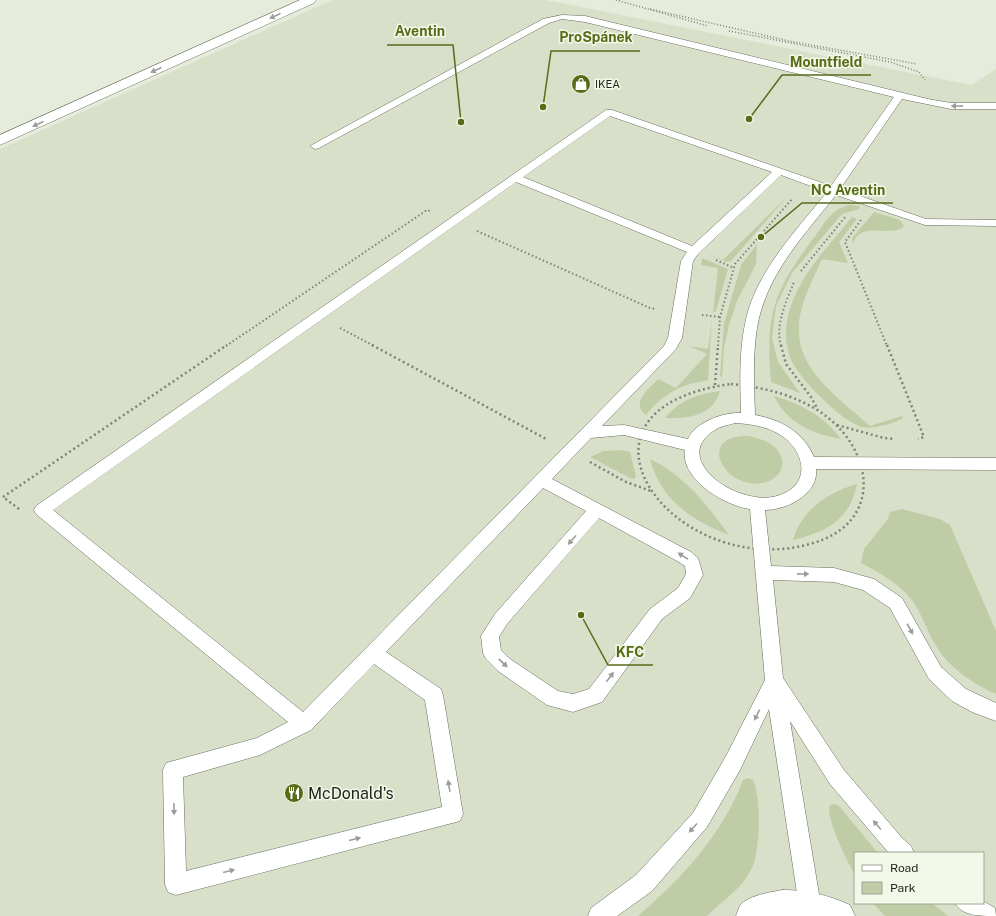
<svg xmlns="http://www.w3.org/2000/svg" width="996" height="916" font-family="'Public Sans',sans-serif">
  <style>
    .built { fill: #d8e0c9; fill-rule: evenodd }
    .green { fill: #c0cca6 }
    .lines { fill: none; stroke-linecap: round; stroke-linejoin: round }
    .lane-casing { stroke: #686d5f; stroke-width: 1 }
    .street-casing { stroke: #686d5f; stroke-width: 1 }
    .secondary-casing { stroke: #686d5f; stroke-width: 1 }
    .path-far2 { stroke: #7e8277; stroke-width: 1.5; stroke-dasharray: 1 2; stroke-linecap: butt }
    .path-far1 { stroke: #7e8277; stroke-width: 2; stroke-dasharray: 1.5 2.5; stroke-linecap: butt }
    .path { stroke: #7e8277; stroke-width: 2.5; stroke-dasharray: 2 3; stroke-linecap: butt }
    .lane { fill: #fff; fill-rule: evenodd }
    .street { fill: #fff; fill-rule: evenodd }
    .secondary { fill: #fff; fill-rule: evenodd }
    .oneway { fill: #9c9d9a }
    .labels { text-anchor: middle; stroke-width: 3; stroke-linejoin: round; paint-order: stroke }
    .far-poi-label { font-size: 11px; fill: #23251f; stroke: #f3f9e8; text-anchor: start }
    .near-poi-label { font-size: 16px; fill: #23251f; stroke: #f3f9e8; text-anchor: start }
    .leader { fill: none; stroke: #576b19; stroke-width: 1.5 }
    .callout-dot { fill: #576b19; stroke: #f3f9e8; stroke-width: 1.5 }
    .callout-label { font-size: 14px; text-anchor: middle; font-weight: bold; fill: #576b19; stroke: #f3f9e8; stroke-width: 3; stroke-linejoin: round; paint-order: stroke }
  </style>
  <rect width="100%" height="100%" fill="#e6ecdb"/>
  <path class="built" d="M332,0H546L971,85L996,69V916H0V149ZM855,853H983V903H855Z"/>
  <g class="green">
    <path d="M787,197L731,261L726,262L707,254L723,260Z"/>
    <path d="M849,205L860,206L859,209L842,214L792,273L776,306L772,338L778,362L800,393L771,382C765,313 774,290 816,235C825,222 832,209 849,205Z"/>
    <path d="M874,212L900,220L904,226C893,239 860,219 853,244L852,238Z"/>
    <path d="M852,217L857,219L839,242L848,263L822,259C812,282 797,308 799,334C801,374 844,402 870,426L902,416L903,418C897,423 870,430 862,427C841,421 803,382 792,362C789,356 786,343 786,336C786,288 824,252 852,217Z"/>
    <path d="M757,244L756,264L737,301L729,325L724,348L722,377L720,376L724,324L741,265Z"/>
    <path d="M702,258L728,269L716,311L713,313L718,268L701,265Z"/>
    <path d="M712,320L708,380C702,382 696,382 690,384C671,390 658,400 646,415C630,403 649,389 658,379L676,388L707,354L689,346L708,349Z"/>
    <path d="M720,391C713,416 687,419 665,418C680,400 697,394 720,391Z"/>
    <path d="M774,396C801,404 824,416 841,439C813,434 787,423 774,396Z"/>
    <path d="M749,436C757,438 765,440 772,445C788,457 785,476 766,482C727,494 692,435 749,436Z"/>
    <path d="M622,450L630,452L636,476L634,479L630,478L590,457L604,451Z"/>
    <path d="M650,459C683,474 708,506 729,535C692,521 660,499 650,459Z"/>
    <path d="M857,484C850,520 826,532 793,540C801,510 829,492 857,484Z"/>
    <path d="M902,509L940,519L950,525L996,631V694C975,685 948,667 937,647C927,632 922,613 911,599C899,583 878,572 861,563L864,549L888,519L890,512Z"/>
    <path d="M749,778L753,780C761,797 760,844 754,863C752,869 747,877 743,882C733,895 718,904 707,916H638C681,879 723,834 743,780Z"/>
    <path d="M835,804L839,806L878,853H855V875C848,863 825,817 830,805Z"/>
    <path d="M873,903H932L948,916H885Z"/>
  </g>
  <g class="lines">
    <g class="lane-casing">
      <g id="lane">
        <path d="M562,15L585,16L928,99L951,103H996V109H951L902,99L840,189L926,219L996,220V226L925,225L836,195C806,233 771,269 759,318C752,349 754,383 755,415C782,420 803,432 814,457L996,458V470L816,469C819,494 787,510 765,510L771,566L834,568L874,579L902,598L941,667L966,689L996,703V721L972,712L952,701L929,679L890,608L863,590L834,582L773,580L783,678L844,770L902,838L911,846L914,853L888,852L830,784L790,721L821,906L818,914L812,916L802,914L799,906L769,709L740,770L707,827L652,891L617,916H588L591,908L636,875L693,813L726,756L765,680L750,509C725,506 680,479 685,450L624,435L591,438L552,479L691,552L698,558L703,575L690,598L662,619L602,702L573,712L547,705L498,671L486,659L483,653L481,636L495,614L586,511L543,488L386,652L441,689L443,695L463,814L460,821L176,895L168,892L165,884L163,770L166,763L257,738L288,722L36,514L34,510L36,506L606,110H612L831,186L894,97L585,22L562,19L549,23L319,148L315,149L310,146L543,19ZM610,116L772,172L692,246L523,177ZM781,175L827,192C796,231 758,269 746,319C739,350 740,382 741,413C724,412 695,422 688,439L624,425L602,426L676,349L682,338L693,261L698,254ZM516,182L687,252L681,261L668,338L664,346L303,712L53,510ZM735,423C751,424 765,426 779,434C804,449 813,483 780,495C741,510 667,459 715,430C720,426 729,425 735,423ZM599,518L679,562L685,566L686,574L678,588L650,609L589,689L573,694L558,691L510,659L501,650L499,637L507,624ZM374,664L425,700L442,807L186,871L183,777L260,755L311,730Z"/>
        <path d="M983,901L995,908L996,916C980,916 962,916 955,903H983Z"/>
      </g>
    </g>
    <g class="street-casing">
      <path id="street" d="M300,0H316L314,3L0,145V135Z"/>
    </g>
    <g class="secondary-casing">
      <path id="secondary" d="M783,890C807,890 828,895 850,905L855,916H736C737,913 739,907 741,904C751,895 771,892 783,890Z"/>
    </g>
    <g class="path-far2">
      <path d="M616,0L708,26"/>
      <path d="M650,9L789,41L917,64"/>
      <path d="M729,31L890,62L919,72L925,80"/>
    </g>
    <g class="path-far1">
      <path d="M861,220L845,242L887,346"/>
      <path d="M477,231L650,308L656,309"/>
      <path d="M716,260L734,268"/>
      <path d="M801,271L846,216"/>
      <path d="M702,315L720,317"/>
      <path d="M340,328L374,346"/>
      <path d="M226,346L427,210L430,211"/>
      <path d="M718,346L720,317L735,264L793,198"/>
      <path d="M781,346C775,325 786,302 794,282"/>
    </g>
    <g class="path">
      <path d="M372,345L548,440"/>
      <path d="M781,345L786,364L811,397L818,410"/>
      <path d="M887,345L924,437L918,439"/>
      <path d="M731,384C762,387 792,394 819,411C875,448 885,524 810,544C673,582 546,409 731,384Z"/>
      <path d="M715,385L718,345"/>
      <path d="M837,425L884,438L895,439"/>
      <path d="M590,462L626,482L651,491"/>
      <path d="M19,509L3,497L227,345"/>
    </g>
    <use href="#lane" class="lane"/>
    <use href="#street" class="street"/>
    <use href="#secondary" class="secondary"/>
  </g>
  <defs><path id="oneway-solid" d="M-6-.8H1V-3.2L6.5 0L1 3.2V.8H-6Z"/></defs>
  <g class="oneway">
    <use href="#oneway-solid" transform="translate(275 16) rotate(156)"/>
    <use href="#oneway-solid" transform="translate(156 70) rotate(156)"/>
    <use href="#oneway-solid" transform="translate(957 106) rotate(-179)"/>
    <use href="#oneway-solid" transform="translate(38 124) rotate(156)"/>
    <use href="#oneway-solid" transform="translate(572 540) rotate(131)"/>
    <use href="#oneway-solid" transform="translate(683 556) rotate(-148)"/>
    <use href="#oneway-solid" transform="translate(803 574) rotate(1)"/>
    <use href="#oneway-solid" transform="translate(910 629) rotate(61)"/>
    <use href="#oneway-solid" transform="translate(503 663) rotate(43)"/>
    <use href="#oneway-solid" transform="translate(610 677) rotate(-53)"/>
    <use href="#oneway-solid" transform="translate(757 715) rotate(116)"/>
    <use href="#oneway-solid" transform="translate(449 786) rotate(-99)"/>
    <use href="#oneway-solid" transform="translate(174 809) rotate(89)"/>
    <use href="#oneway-solid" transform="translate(877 825) rotate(-131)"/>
    <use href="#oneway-solid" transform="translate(693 828) rotate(132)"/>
    <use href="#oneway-solid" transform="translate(355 839) rotate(-14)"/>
    <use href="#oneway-solid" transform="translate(229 871) rotate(-14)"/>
  </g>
  <defs>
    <g id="shop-disc" transform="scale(1)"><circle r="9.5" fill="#576b19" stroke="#f3f9e8"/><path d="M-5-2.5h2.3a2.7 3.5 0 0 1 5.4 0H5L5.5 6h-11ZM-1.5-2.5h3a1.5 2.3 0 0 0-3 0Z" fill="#fff"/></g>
    <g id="restaurant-disc" transform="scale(1)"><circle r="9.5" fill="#576b19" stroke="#f3f9e8"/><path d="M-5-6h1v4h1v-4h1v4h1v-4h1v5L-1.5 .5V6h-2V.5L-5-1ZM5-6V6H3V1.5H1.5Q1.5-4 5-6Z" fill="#fff"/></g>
  </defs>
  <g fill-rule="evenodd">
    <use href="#shop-disc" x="581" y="84"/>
    <use href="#restaurant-disc" x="294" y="793"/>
  </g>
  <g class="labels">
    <g class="far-poi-label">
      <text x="595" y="88">IKEA</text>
    </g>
    <g class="near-poi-label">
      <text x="308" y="799">McDonald's</text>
    </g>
  </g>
  <path class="leader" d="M461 122L453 45H387M543 107L551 51H640M749 119L782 75H871M761 237L802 203H893M581 615L608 665H653"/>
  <g class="callout-dot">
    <circle cx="461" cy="122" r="4"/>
    <circle cx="543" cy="107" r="4"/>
    <circle cx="749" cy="119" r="4"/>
    <circle cx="761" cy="237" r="4"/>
    <circle cx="581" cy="615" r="4"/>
  </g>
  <g class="callout-label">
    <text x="420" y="36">Aventin</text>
    <text x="596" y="42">ProSpánek</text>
    <text x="826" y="67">Mountfield</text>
    <text x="848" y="195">NC Aventin</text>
    <text x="630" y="657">KFC</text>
  </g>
  <rect x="854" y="852" width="130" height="52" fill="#f3f9e8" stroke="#a0a498"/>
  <rect x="862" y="865" width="20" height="6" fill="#ffffff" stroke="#a0a498"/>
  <text x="890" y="872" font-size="12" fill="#23251f">Road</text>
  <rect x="862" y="882" width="20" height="12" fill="#c0cca6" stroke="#a0a498"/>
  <text x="890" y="892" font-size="12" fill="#23251f">Park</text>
</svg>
